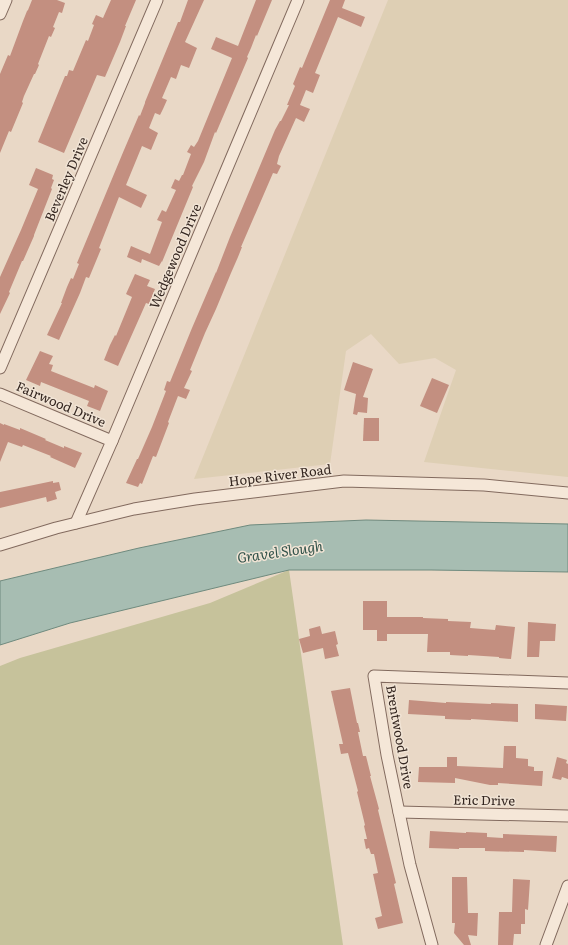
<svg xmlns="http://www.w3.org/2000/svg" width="568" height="945" font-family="Literata,serif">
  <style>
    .farmland { fill: #decfb4 }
    .green { fill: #c6c29b }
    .water { fill: #a7bdb2; stroke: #6f8a7e }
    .building { fill: #c38f80 }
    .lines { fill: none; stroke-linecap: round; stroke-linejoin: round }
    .minor-casing { stroke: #826a5e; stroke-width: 13 }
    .minor { stroke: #f5e7d8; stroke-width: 11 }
    .labels { text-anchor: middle; stroke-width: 3; stroke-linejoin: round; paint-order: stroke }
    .street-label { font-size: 13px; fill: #342620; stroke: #f1e4d5 }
    .water-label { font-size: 14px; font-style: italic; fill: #31524a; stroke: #f1e4d5 }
  </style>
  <rect width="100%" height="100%" fill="#e9d8c6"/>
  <path class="farmland" d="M388,0H568V477L424,462L456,370L435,358L399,364L371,334L346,351L330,464L194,479Z"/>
  <path class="green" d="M289,570L343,945H0V666L20,658L210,603Z"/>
  <path class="water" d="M366,520L568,524V572L431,570H289L70,623L0,645V581L139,548L250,525Z"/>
  <g class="building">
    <path d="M32,0H57L65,3L62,13L59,12L53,27L55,28L51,37L49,36L38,64L39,65L35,74H34L24,96L22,102L23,103L11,132L9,131L0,153V74L8,55L10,56L23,21L27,11L28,10Z"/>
    <path d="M111,0H136L125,26H126L120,42L105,77L97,75L64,153L38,142L65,76H67L69,70L73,71L86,40L88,41L94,25L92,24L96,15L103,18Z"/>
    <path d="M188,0H204L185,42L197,48L189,68L181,65L176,79L171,77L162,98L167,100L163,109L160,115L155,113L149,128L158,133L151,150L142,146L126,185L147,195L141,208L119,197L99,248L101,249L89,278L86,277L80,293L59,340L47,335L62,303H61L67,287L71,278L73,279L79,264L77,263L114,174L124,150L139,115L140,116L145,103V102L178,22H180Z"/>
    <path d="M256,0H272L257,36L256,35L251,48L247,57L248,58L216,133L215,132L204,162L192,186L193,187L162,262V261L159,266L142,259L141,263L127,257L131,246L150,254L162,222L157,220L162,210L166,212L176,190L171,188L175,179L179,181L182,175H183L191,154L187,152L191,145L194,147L198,141L232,58L211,49L216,37L238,46Z"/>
    <path d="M330,0H345L342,8L365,17L361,27L338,17L315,73L320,75L313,93L306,90L300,105L310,109L304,122L296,118L279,156L277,164L281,166L277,174L273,173L241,247H242L238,257L231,273L216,309L205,333L190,370L192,371L184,388L190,390L186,399L178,396L168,422L169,423L156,457L153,456L142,484L140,483L138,487L126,483L137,459H138L152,427L166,391L164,390L167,381L170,382L192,328L216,272V273L230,237L275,130L280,121H281L289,105H287L295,86L293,84L300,67L302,68Z"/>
    <path d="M36,168L53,175L52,179L54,180L51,188L52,189L34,235V236L23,261H22L9,292L10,293L0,314V277L21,230L38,189L29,185Z"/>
    <path d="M135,274L150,280L147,286L155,289L149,304L146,303L118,366L104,360L110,345L115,335L116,336L132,297L126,294Z"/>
    <path d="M40,351L53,356L49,364L53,365L51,371L94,388L95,385L108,391L100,411L87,406L89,401L41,382L40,386L26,380Z"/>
    <path d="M353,362L373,369L363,397L368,398L367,413L358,412L357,415L353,414L356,394L344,390Z"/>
    <path d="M432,378L449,385L437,413L420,406Z"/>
    <path d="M364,418H379V441H363Z"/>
    <path d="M0,423L4,425V424L20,430V428L46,439L45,440L64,448V446L82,453L75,468L50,457L51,456L23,445L22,447L8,442L0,462Z"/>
    <path d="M53,481V483L59,482L61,490L55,492L57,499L47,502L46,497L0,508V492Z"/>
    <path d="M363,601H387V617H423V618L448,619V621L471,622L470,628L495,630L496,625L515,627L511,659L499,658V657L468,655V656L450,655V652H427L428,634H387V641H377V630H363Z"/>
    <path d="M528,622L556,624L555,641H540L539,657H527Z"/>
    <path d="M320,626L322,634L335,631L338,644L336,645L339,656L325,659L323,648L303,653L299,639L310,636L309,629Z"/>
    <path d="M350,688L357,723H358L360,732H358L363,756H366L371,776H370L379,809L378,810L396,883L394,884L403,923L378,929L375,918L382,916L373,874L378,873L374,854H371L369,848L366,849L364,839H367L364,826L365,825L357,792L358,791L348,753L341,754L339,744H343L331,691Z"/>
    <path d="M409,700L446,703V702L491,704V703L518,704V722L471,719V720L445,719V716L408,714Z"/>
    <path d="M535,704L567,706L566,721L535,719Z"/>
    <path d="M504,746H516V758L528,759V766L534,767V771H543L542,786L498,783V785H490L455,778V783L418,782L419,767H447V757H457V766L503,768Z"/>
    <path d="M557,757L567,760L566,763L568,764V779L562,777L561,780L552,778Z"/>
    <path d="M430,831L466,833V832L487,833V837L503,838V834L557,836L556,852L524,850V852L485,851V848H459V849L429,848Z"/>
    <path d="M452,877H467L468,913H478L477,936L468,935L471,945H464L454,933L455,923H452Z"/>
    <path d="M513,879L530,880L528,910L525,909V924H521V934H514L513,945H498L499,912H512Z"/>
  </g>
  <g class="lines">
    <g class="minor-casing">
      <g id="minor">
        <path d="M0,14L6,0"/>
        <path d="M0,368L157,0"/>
        <path d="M0,394L112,441"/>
        <path d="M76,523L112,441L298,0"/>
        <path d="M0,545L56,528L134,509L195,499L344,481L484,485L568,493"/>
        <path d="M399,812L568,816"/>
        <path d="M432,945L410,865L387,755L374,676L568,683"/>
        <path d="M546,945L568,886"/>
      </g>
    </g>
    <use href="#minor" class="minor"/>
  </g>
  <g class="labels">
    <g class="street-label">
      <text transform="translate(66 179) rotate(-67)" y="5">Beverley Drive</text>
      <text transform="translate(175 256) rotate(-67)" y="5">Wedgewood Drive</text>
      <text transform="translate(61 404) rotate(23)" y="5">Fairwood Drive</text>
      <text transform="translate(280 475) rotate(-7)" y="5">Hope River Road</text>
      <text transform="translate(400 737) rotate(80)" y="5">Brentwood Drive</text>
      <text transform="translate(484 800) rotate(1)" y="5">Eric Drive</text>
    </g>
    <g class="water-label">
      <text transform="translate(280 552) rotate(-8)" y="5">Gravel Slough</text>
    </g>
  </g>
</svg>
